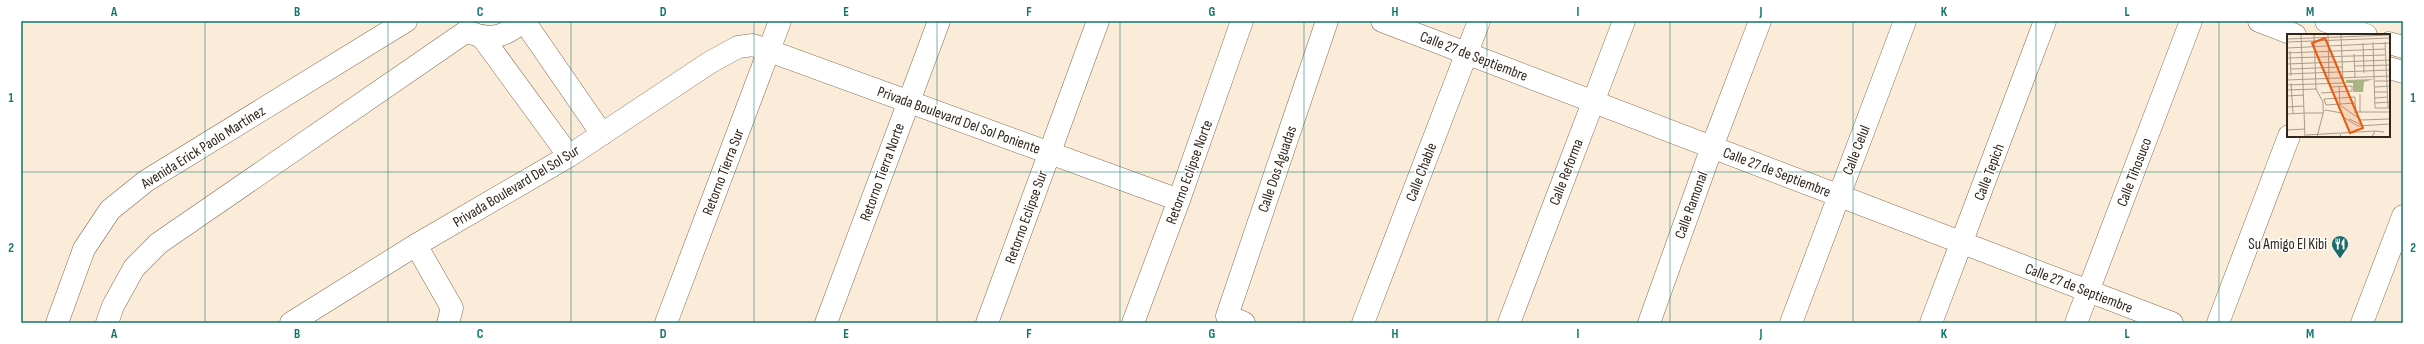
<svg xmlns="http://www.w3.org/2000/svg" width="2424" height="344" font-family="'Sofia Sans Condensed',sans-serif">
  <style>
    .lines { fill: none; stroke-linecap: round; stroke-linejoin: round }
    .minor-casing { stroke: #826c51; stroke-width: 23 }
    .minor { stroke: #fff; stroke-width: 22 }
    .grid { fill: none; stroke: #0f766e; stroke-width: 1; stroke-opacity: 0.55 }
    .labels { text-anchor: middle; stroke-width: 3; stroke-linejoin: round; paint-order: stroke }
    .street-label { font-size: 15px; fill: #30261b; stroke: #fff }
    .poi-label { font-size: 15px; fill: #30261b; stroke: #fff; text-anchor: end }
    .inset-road { fill: none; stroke: #aa9c8d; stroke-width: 1 }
    .view { fill: #e8590c; fill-opacity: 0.15; stroke: #e8590c; stroke-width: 2 }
    .inset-edge { fill: none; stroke: #30261b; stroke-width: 2 }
    .neatline { fill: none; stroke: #0f766e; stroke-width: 1.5 }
    .grid-label { font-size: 13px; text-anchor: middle; font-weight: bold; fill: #0f766e }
  </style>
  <rect width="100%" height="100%" fill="#fbebd9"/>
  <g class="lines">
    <g class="minor-casing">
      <g id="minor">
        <path d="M524,21L602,134"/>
        <path d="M1382,21L2172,323"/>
        <path d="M2259,21L2295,35"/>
        <path d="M2326,21L2366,35"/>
        <path d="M471,33C491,41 507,36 522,21"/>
        <path d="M482,37L569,156"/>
        <path d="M2389,43L2403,47"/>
        <path d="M2389,68L2403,72"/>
        <path d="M416,245L452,308L448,323"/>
        <path d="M57,323L84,249L110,210L146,181L406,21"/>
        <path d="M107,323L113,306L134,268L159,243L467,31"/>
        <path d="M291,323L416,245L569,156L709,63L738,47L753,45L1179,200"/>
        <path d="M666,323L780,21"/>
        <path d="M826,323L939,21"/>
        <path d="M987,323L1098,21"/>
        <path d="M1133,323L1179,200L1242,21"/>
        <path d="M1244,323L1227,316L1327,21"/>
        <path d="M1363,323L1479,21"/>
        <path d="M1509,323L1624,21"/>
        <path d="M1649,323L1712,147L1760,21"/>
        <path d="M1791,323L1905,21"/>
        <path d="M1931,323L2045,21"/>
        <path d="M2076,323L2191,21"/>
        <path d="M2218,323L2289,136"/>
        <path d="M2362,323L2403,216"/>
      </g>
    </g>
    <use href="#minor" class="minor"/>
  </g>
  <path class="grid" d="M205,21V323M388,21V323M571,21V323M754,21V323M937,21V323M1120,21V323M1304,21V323M1487,21V323M1670,21V323M1853,21V323M2036,21V323M2219,21V323M21,172H2403"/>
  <defs>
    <g id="restaurant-pin" transform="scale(0.9)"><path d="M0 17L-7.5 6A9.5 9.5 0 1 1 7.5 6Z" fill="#1d6a6c" stroke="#fff"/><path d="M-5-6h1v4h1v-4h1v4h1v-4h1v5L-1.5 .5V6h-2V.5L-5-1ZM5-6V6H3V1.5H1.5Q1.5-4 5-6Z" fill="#fff"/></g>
  </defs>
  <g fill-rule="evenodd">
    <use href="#restaurant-pin" x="2340" y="244"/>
  </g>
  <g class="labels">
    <g class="street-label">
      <text transform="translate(1474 56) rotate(21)" y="5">Calle 27 de Septiembre</text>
      <text transform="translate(959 120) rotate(20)" y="5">Privada Boulevard Del Sol Poniente</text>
      <text transform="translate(203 147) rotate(-32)" y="5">Avenida Erick Paolo Martínez</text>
      <text transform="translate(1856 150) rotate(-69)" y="5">Calle Celul</text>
      <text transform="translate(1277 169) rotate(-71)" y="5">Calle Dos Aguadas</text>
      <text transform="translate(723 172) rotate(-69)" y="5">Retorno Tierra Sur</text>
      <text transform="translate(882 172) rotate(-70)" y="5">Retorno Tierra Norte</text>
      <text transform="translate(1189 172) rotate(-70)" y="5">Retorno Eclipse Norte</text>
      <text transform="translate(1421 172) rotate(-69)" y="5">Calle Chable</text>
      <text transform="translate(1566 172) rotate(-69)" y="5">Calle Reforma</text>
      <text transform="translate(1777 172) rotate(21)" y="5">Calle 27 de Septiembre</text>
      <text transform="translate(1989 172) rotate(-69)" y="5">Calle Tepich</text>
      <text transform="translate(2134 172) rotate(-69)" y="5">Calle Tihosuco</text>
      <text transform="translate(516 186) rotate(-31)" y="5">Privada Boulevard Del Sol Sur</text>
      <text transform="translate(1691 205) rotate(-70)" y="5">Calle Ramonal</text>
      <text transform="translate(1026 217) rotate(-70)" y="5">Retorno Eclipse Sur</text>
      <text transform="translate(2079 288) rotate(21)" y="5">Calle 27 de Septiembre</text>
    </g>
    <g class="poi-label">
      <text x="2327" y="249">Su Amigo El Kibi</text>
    </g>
  </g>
  <g transform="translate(2287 34)">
    <rect width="103" height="103" fill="#fbebd9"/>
    <path d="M87,45L77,48L76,58H66V49H59V46Z" fill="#acb387"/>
    <path class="inset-road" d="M14,0L18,103M27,0L29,55L36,68V76M41,0L42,46M0,5L103,1M0,8L103,4M86,8L88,74H103M98,8L101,74M76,9L77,39M0,14L103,9M3,17L4,42M0,19L98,15M67,20L68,43M0,24L98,21M0,30L103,26M68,32L103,31M4,35L55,33M0,40L103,36M0,46L103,42M88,47H103M4,49L6,79M0,51L56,49L54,0M52,52L53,71L74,86L103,85M88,53L103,52M0,56L30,55M88,58H101M34,59L65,57V52L44,53M73,60V78M0,62L17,61M88,64L101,63M68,69L39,71L37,65L68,63V69L69,77M88,69L103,68M0,73L17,72M38,76L55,79M67,78H103M18,79H36M0,80L18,79M56,83L71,92L103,90M62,85L73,90M0,96L18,95M19,101L53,99M30,103L37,76L36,79M53,103L54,99L88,97M85,103L88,97L97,98"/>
    <path class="view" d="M38,4L76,94L63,99L25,9Z"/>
    <rect width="103" height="103" class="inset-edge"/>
  </g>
  <rect width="2424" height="344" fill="none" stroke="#ffffff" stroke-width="44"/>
  <rect x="22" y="22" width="2380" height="300" class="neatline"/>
  <g class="grid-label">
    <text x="114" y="16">A</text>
    <text x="297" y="16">B</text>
    <text x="480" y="16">C</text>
    <text x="663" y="16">D</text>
    <text x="846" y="16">E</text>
    <text x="1029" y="16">F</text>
    <text x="1212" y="16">G</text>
    <text x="1395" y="16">H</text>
    <text x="1578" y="16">I</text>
    <text x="1761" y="16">J</text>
    <text x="1944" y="16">K</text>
    <text x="2127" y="16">L</text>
    <text x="2310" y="16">M</text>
    <text x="11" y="102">1</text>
    <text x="2413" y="102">1</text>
    <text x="11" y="252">2</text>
    <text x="2413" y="252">2</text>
    <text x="114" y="338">A</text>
    <text x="297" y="338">B</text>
    <text x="480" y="338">C</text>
    <text x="663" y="338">D</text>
    <text x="846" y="338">E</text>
    <text x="1029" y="338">F</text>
    <text x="1212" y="338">G</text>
    <text x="1395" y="338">H</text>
    <text x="1578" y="338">I</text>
    <text x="1761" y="338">J</text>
    <text x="1944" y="338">K</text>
    <text x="2127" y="338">L</text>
    <text x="2310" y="338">M</text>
  </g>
</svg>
